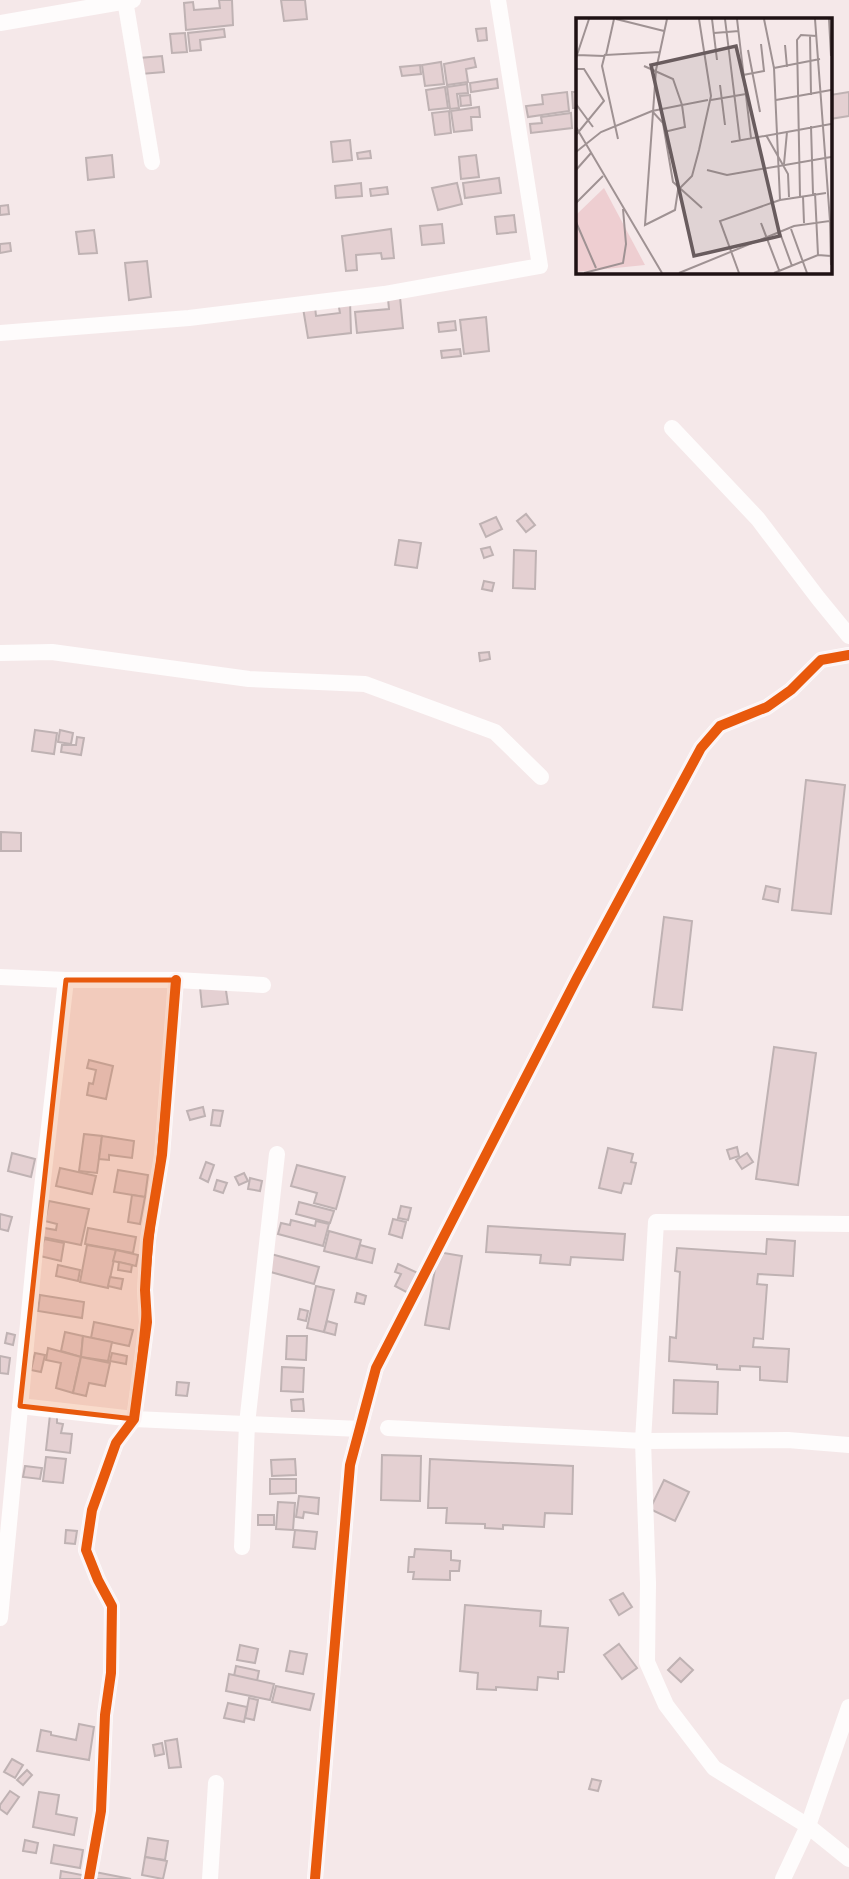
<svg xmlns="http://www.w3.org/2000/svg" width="849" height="1879" font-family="'Alegreya Sans',sans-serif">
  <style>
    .building { fill: #e4d0d2; stroke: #bfb2b3; stroke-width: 2 }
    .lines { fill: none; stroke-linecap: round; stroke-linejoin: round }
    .minor { stroke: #fefcfc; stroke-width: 16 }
    .cycleway-casing { stroke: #fcf4f5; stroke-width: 15 }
    .cycleway { stroke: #e8590c; stroke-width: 10 }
    .marked { fill: #e8590c; fill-opacity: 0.2; stroke: #e8590c; stroke-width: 5; stroke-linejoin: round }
    .inset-road { fill: none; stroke: #9f9293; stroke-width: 2 }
    .view { fill: #695c5e; fill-opacity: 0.15; stroke: #695c5e; stroke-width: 3.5 }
    .inset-edge { fill: none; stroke: #1e1113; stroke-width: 3.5 }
  </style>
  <rect width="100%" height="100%" fill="#f5e8e9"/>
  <g class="building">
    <path d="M219,0H232L233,25L186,30L184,3L193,2L194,10L220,8Z"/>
    <path d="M281,0H305L307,19L284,21Z"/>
    <path d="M486,28L487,40L478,41L476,29Z"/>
    <path d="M224,29L225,37L200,40L201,50L190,51L188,33Z"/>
    <path d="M185,33L187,52L172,53L170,34Z"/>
    <path d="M162,56L164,72L141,74L139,58Z"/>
    <path d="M474,58L476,67L466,69L468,82L447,85L444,64Z"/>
    <path d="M441,62L444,84L425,86L422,65Z"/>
    <path d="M420,65L421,74L402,76L400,67Z"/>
    <path d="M497,79L498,88L471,92L470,83Z"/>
    <path d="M467,84L468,93L457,94L459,108L450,109L447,87Z"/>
    <path d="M445,87L448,108L429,110L426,90Z"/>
    <path d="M567,92L569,111L528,117L526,106L543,104L542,95Z"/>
    <path d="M572,92H578V108H573Z"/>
    <path d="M849,92V116L830,119V95Z"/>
    <path d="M470,95L471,105L461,106L460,96Z"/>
    <path d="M479,107L480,117H471L472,130L454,132L451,111Z"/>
    <path d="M449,111L451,133L435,135L432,113Z"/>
    <path d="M571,113L572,128L531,133L530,124L542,123L541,117Z"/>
    <path d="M350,140L352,160L333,162L331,142Z"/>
    <path d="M370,151L371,158L358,159L357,153Z"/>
    <path d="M112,155L114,177L88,180L86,158Z"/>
    <path d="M476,155L479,177L461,179L459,157Z"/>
    <path d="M499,178L501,193L465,198L463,183Z"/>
    <path d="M361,183L362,196L336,198L335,186Z"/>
    <path d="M457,183L462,204L438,210L432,188Z"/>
    <path d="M387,187L388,194L371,196L370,189Z"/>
    <path d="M8,205L9,214L0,215V206Z"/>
    <path d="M514,215L516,232L497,234L495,217Z"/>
    <path d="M442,224L444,243L422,245L420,226Z"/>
    <path d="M391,229L394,258L382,259L381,253L356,255L357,270L346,271L342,236Z"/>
    <path d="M94,230L97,253L79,254L76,232Z"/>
    <path d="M10,243L11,251L0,253V244Z"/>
    <path d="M147,261L151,297L129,300L125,263Z"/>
    <path d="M400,297L403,328L357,333L355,312L389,309L388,299Z"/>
    <path d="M350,301L351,333L308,338L303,308L315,306L316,316L340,313L338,302Z"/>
    <path d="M486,317L489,351L464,354L460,320Z"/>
    <path d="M455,321L456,330L439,332L438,323Z"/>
    <path d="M460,349L461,356L442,358L441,351Z"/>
    <path d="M526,514L535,525L526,532L517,521Z"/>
    <path d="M496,517L502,529L486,537L480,524Z"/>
    <path d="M399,540L421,543L417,568L395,565Z"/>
    <path d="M490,547L493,555L484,558L481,549Z"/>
    <path d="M514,550L536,551L535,589L513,588Z"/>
    <path d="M484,581L494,583L492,591L482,589Z"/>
    <path d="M489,652L490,659L480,661L479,653Z"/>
    <path d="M35,730L57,733L54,754L32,751Z"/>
    <path d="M60,730L73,733L71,744L58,742Z"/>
    <path d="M77,737L84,738L81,755L61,752L62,745H76Z"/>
    <path d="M806,780L845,785L831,914L792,910Z"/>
    <path d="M1,832L21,833V851H1Z"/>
    <path d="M766,886L780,889L778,902L763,899Z"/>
    <path d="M664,917L692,921L682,1010L653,1007Z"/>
    <path d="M225,984L228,1004L202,1007L200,987Z"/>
    <path d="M774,1047L816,1053L798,1185L756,1179Z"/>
    <path d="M89,1060L113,1066L106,1099L87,1095L89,1083L93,1084L96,1070L87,1068Z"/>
    <path d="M203,1107L205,1116L190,1120L187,1111Z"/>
    <path d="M213,1110L223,1111L220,1126L211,1125Z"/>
    <path d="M84,1134L102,1136L97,1173L79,1171Z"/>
    <path d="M102,1136L134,1141L132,1158L109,1155V1160L99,1159Z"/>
    <path d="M737,1147L739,1156L730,1159L727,1150Z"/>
    <path d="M608,1148L633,1154L631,1162L636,1163L631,1184L624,1183L621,1193L599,1188Z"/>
    <path d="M12,1153L35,1159L31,1177L8,1171Z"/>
    <path d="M747,1153L753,1162L742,1169L736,1160Z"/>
    <path d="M206,1162L214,1165L208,1182L200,1178Z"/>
    <path d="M297,1165L345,1177L336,1209L314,1203L317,1193L291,1186Z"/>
    <path d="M60,1168L96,1176L92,1194L56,1186Z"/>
    <path d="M118,1170L148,1175L145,1197L114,1192Z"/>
    <path d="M244,1173L248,1181L239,1185L235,1177Z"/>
    <path d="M250,1178L262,1181L260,1191L248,1189Z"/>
    <path d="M217,1180L227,1183L223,1193L214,1190Z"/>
    <path d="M132,1195L145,1197L140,1224L128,1222Z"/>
    <path d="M49,1201L89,1209L81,1245L42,1237L44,1228L56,1230L57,1224L45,1221Z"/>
    <path d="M299,1202L334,1211L330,1223L296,1214Z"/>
    <path d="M401,1206L411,1208L408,1220L398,1218Z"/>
    <path d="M0,1214L12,1217L8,1231L0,1229Z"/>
    <path d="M393,1219L406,1222L402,1238L389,1234Z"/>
    <path d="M291,1220L315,1226L316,1221L329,1224L323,1246L278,1234L281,1223L290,1225Z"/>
    <path d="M488,1226L625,1234L623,1260L571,1257L570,1265L540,1263L541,1255L486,1252Z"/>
    <path d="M88,1228L136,1237L133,1253L85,1244Z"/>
    <path d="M329,1231L361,1240L356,1259L324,1251Z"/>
    <path d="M44,1239L64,1243L61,1261L40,1256Z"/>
    <path d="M767,1239L795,1241L793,1276L758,1274L757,1284L767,1285L763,1339L754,1338L753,1347L789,1349L787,1382L760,1380V1367L740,1366V1370L717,1369V1365L669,1361L670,1337L676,1338L680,1272L675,1271L677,1248L766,1254Z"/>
    <path d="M87,1245L116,1250L108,1288L80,1282Z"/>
    <path d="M360,1245L375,1249L372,1263L356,1259Z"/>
    <path d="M116,1250L138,1255L136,1266L113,1261Z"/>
    <path d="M438,1252L462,1256L449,1329L425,1325Z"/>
    <path d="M271,1254L319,1267L314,1284L267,1271Z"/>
    <path d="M119,1262L132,1265L131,1272L118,1270Z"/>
    <path d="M398,1264L420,1274L410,1294L395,1286L401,1274L395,1272Z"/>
    <path d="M58,1265L80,1270L78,1281L56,1276Z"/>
    <path d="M110,1277L123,1279L121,1289L108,1286Z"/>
    <path d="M316,1286L334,1290L324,1332L307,1328Z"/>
    <path d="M357,1293L366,1296L364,1304L355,1302Z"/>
    <path d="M40,1295L84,1302L82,1318L38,1311Z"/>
    <path d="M300,1309L308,1311L306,1321L298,1319Z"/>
    <path d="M327,1321L337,1324L335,1335L324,1332Z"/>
    <path d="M94,1322L133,1330L129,1346L91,1338Z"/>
    <path d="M65,1332L83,1336L81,1357L61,1351Z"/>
    <path d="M7,1333L15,1335L13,1345L5,1343Z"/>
    <path d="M83,1336L112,1342L108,1361L81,1357Z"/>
    <path d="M287,1336H307L306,1360L286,1359Z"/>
    <path d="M48,1348L81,1357L73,1393L56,1388L61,1363L46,1360Z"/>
    <path d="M35,1353L45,1355L41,1372L31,1370Z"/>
    <path d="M112,1353L127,1356L126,1364L110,1361Z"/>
    <path d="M0,1356L10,1358L8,1374L0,1373Z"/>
    <path d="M81,1357L110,1363L105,1386L89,1383L86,1396L73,1393Z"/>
    <path d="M282,1367L304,1368L303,1392L281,1391Z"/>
    <path d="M674,1380L718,1382L717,1414L673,1413Z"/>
    <path d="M177,1382L189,1383L187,1396L176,1395Z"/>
    <path d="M303,1399L304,1411H292L291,1400Z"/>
    <path d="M50,1415L57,1416V1423L63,1424L61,1433L72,1434L70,1453L46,1450Z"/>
    <path d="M382,1455L421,1456L420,1501L381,1500Z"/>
    <path d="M46,1457L66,1459L63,1483L43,1481Z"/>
    <path d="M295,1459L296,1475L272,1476L271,1460Z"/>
    <path d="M430,1459L573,1466L572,1514L545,1513L544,1527L503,1525V1529L485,1528V1524L446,1523L447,1508H428Z"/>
    <path d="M25,1466L42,1468L40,1479L23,1477Z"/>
    <path d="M270,1479H296V1493L270,1494Z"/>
    <path d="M664,1480L689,1492L675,1521L650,1509Z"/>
    <path d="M299,1496L319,1498L318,1514L304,1512L303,1518L296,1517Z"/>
    <path d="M278,1502L295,1503L293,1530L276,1529Z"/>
    <rect x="258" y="1515" width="16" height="10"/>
    <path d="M66,1530L77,1531L75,1544L65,1543Z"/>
    <path d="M295,1530L317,1532L315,1549L293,1547Z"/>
    <path d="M415,1549L451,1551V1560L460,1561L459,1571H450V1580L413,1579L414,1572H408L409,1557H414Z"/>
    <path d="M623,1593L632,1607L619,1615L610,1600Z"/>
    <path d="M465,1605L541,1611L540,1626L568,1628L564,1672H558V1679L538,1677L537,1690L496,1687V1690L477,1689L478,1673L460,1671Z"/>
    <path d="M619,1644L637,1668L622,1679L604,1655Z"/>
    <path d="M240,1645L258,1649L255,1663L237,1660Z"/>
    <path d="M290,1651L307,1654L303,1674L286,1671Z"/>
    <path d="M680,1658L693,1670L681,1682L668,1670Z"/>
    <path d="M236,1666L259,1671L257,1681L234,1676Z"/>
    <path d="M229,1674L274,1684L270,1700L226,1691Z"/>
    <path d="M276,1686L314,1694L310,1710L272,1702Z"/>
    <path d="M249,1698L258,1700L254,1720L245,1718Z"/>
    <path d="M228,1703L247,1707L244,1722L224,1718Z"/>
    <path d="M79,1724L94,1727L89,1760L37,1751L41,1730L51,1732V1735L76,1740Z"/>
    <path d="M177,1739L181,1767L169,1768L165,1741Z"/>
    <path d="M162,1743L164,1754L155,1756L153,1745Z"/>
    <path d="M12,1759L23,1765L15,1778L4,1772Z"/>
    <path d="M27,1770L32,1775L23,1785L17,1780Z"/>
    <path d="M592,1779L601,1781L598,1791L589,1789Z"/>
    <path d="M10,1791L19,1797L7,1814L0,1809V1805Z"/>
    <path d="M39,1792L59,1795L56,1814L77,1818L74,1835L33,1827Z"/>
    <path d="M148,1838L168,1841L165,1860L145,1857Z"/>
    <path d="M25,1840L38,1843L36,1853L23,1851Z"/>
    <path d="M54,1845L83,1850L80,1868L51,1863Z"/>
    <path d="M145,1857L167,1861L163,1879L142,1875Z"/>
    <path d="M61,1871L82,1875V1879H60Z"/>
    <path d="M95,1872L131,1879H93Z"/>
  </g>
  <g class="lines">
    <g class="minor">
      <path d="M125,0L152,162"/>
      <path d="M0,23L133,0"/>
      <path d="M0,333L189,318L384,294L540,266L498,0"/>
      <path d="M672,428L758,519L818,598L849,636"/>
      <path d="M0,653L52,652L249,679L365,684L495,732L541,777"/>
      <path d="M0,977L66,980H176L263,985"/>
      <path d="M20,1406L134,1419L360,1429"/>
      <path d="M388,1428L643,1441L656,1222L849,1224"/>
      <path d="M849,1445L788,1440L643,1441L648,1583L647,1662L666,1705L714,1768L808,1826L849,1859"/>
      <path d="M242,1547L247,1424L277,1154"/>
      <path d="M0,1618L36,1240L66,980"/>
      <path d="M89,1879L101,1811L105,1715L111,1673L112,1606L98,1580L86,1550L92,1510L116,1443L134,1419L147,1322L145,1290L148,1240L162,1155L176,980"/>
      <path d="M210,1879L216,1783"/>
      <path d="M315,1879L350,1465L376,1368L577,978L701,748L720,726L767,707L791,690L821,660L849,655"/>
      <path d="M783,1879L808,1826L849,1707"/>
    </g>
    <g class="cycleway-casing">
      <g id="cycleway">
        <path d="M89,1879L101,1811L105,1715L111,1673L112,1606L98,1580L86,1550L92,1510L116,1443L134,1419L147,1322L145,1290L148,1240L162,1155L176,980"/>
        <path d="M315,1879L350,1465L376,1368L577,978L701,748L720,726L767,707L791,690L821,660L849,655"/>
      </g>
    </g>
    <use href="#cycleway" class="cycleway"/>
  </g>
  <path class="marked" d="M66,980H176L134,1419L20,1406Z"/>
  <g transform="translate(576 18)">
    <rect width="256" height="256" fill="#f5e8e9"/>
    <path d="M28,170L69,247L0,254V197Z" fill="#eeced1"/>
    <path class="inset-road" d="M38,1L30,37L84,34M40,1L88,13M91,1L80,52L69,207L99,192L102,172L116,158L123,132L135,78L123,1M136,1L141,42M149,1L164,123M161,1L175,120M253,1L255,38M138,15L163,13M234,17L235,77M209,27L211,49M172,32L184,94M29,36L26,48L42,121M1,37L28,38M0,40L13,1M68,48L97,61L106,87L76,93M198,50L244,41M0,51H8L28,83L0,117M167,57L188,53L185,26M144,67L149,107M135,82L170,76M200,82L255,72M0,86L17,109M235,108L237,176M0,109L86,255M88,114L109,109L106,87L132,82M190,117L212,156L213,179M155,124L255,106M0,134L25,114L76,93L87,105L97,164L126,190M208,146L211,114M0,152L15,135M131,152L151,157L255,139M239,175L242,237M224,178L221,22L225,17L241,18M227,178L228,205M204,182L250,175M0,185L27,158M254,203L255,247M0,204L20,250M185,205L203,252M215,211L231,255M204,215L216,248M8,255L47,245L50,226L47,191M103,255L218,208L254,203L239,1M163,255L144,203L204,182L198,50L188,1M198,255L242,237L255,238"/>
    <path class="view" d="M160,28L204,218L118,238L75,47Z"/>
    <rect width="256" height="256" class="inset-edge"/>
  </g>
</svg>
